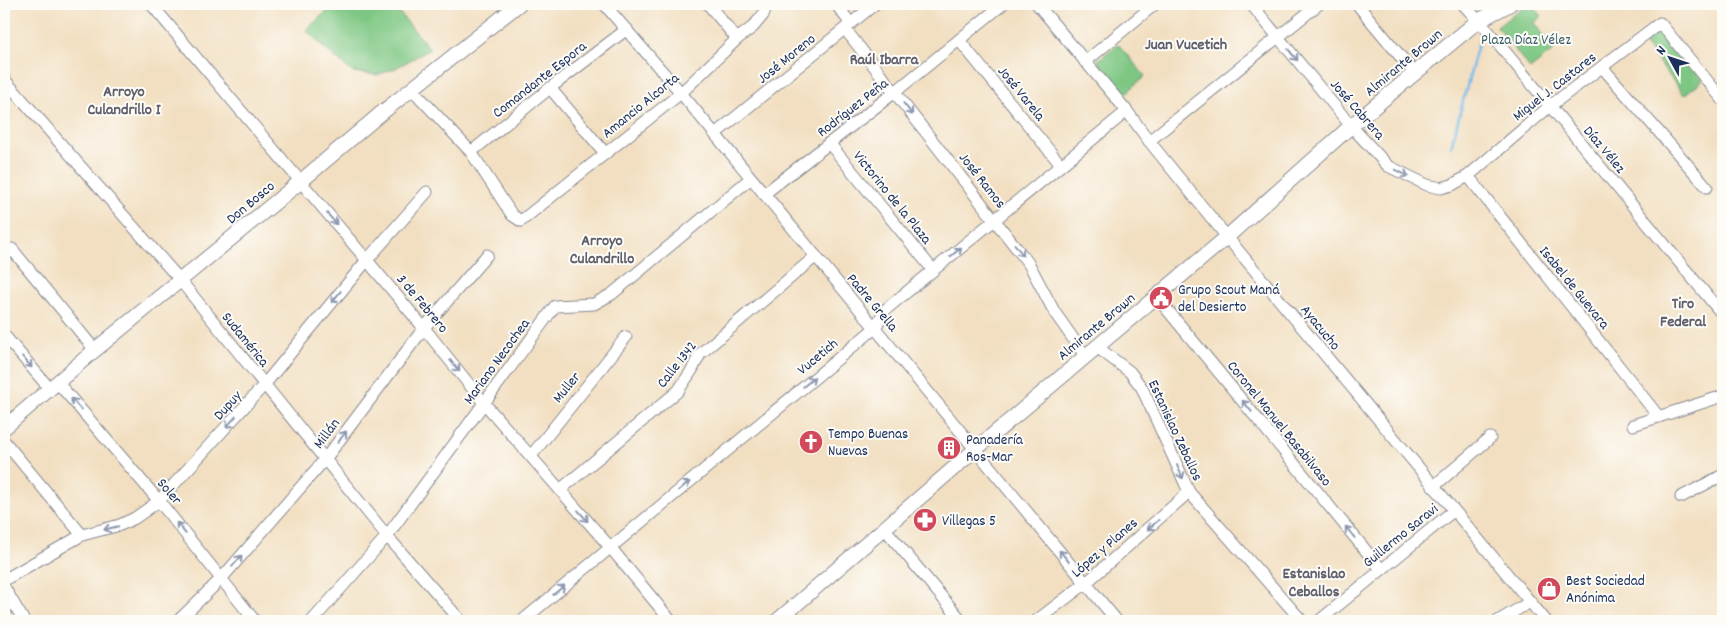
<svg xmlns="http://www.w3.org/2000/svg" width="1727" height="625" font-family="Dekko,sans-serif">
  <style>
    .green { fill: #7ec783; stroke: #4c7b70 }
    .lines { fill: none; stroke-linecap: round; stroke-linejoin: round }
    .stream { stroke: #75bced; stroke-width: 2.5 }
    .minor-casing { stroke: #868790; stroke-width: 13 }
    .major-casing { stroke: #868790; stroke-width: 16 }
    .minor { stroke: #fff; stroke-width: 11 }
    .major { stroke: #fff; stroke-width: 14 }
    .oneway { stroke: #8d97ae }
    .labels { text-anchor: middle; stroke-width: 4; stroke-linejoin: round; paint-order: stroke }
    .park-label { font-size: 15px; fill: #395d69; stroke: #fdfcf7 }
    .street-label { font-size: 15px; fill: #1b2f5e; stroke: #fdfcf7 }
    .poi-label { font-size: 15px; fill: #1b2f5e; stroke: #fdfcf7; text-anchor: start }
    .neighbourhood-label { font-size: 16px; font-weight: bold; fill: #605f6c; stroke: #fdfcf7 }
  </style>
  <rect width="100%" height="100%" fill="#fdfcf7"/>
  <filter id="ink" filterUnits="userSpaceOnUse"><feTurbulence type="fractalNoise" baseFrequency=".02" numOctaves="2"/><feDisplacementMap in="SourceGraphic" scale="10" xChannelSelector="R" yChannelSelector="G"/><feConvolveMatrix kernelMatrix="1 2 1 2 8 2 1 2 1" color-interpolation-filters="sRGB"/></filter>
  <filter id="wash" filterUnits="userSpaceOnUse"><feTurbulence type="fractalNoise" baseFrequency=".0096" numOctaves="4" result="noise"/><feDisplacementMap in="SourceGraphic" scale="20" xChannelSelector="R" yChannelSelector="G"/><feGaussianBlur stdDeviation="1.12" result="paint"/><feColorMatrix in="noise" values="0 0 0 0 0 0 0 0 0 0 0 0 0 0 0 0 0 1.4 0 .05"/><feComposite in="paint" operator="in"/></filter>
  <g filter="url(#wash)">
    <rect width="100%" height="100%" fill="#f2dfc1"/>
    <g class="green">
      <path d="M335,4H392L430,49L396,68L377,75L352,72L323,47L306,30Z"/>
      <path d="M1527,4H1532L1542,16L1534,23L1554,50L1530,69L1497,27Z"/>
      <path d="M1663,28L1703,80L1684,95L1644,43Z"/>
      <path d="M1118,44L1145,76L1125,94L1097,61Z"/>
    </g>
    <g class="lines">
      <g class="stream">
        <path d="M1491,6V4"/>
        <path d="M1451,147L1478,44"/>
      </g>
    </g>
  </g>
  <g filter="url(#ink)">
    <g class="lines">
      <g class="minor-casing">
        <g id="minor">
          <path d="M151,4L424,328L484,403L610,547L671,621"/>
          <path d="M604,4L681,93L1117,621"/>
          <path d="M708,4L737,39"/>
          <path d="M836,4L851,24"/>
          <path d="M1037,4L1127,111L1149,141L1227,237L1546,621"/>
          <path d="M1251,4L1351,126L1388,166L1427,185L1441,188L1452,185L1468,176L1550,106L1660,23L1723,100"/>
          <path d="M1357,4L1415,74"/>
          <path d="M1463,4L1488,31L1723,315"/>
          <path d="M845,29L1029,264L1055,313L1086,357"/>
          <path d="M959,40L1061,165"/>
          <path d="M1085,62L1155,4"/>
          <path d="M1602,67L1707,187"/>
          <path d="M4,79L180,280L387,536L461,621"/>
          <path d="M550,88L605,153"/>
          <path d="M412,89L471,152L512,215L521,221L681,93L737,39L753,27L763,15L767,4"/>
          <path d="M715,134L875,4"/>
          <path d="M1149,141L1319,4"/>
          <path d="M829,143L933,270"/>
          <path d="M471,152L550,88L627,29"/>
          <path d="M1468,176L1659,417"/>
          <path d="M764,194L895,92L1003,4"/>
          <path d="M4,256L12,249L95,350"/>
          <path d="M1156,296L1381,569"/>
          <path d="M4,335L50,389"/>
          <path d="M1097,347L1130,372L1142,388L1189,492L1302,621"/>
          <path d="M58,383L159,501L255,621"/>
          <path d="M1633,425L1723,396"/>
          <path d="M4,441L82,535"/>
          <path d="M531,456L626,337"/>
          <path d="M1433,487L1490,438"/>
          <path d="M560,490L678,391L692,370L700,354L816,256"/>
          <path d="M1681,497L1723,475"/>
          <path d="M885,529L962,621"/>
          <path d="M4,580L82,535L120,525L135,518L159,501L264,385L367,260L427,192"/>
          <path d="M4,587L24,621"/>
          <path d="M178,621L222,578L326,458L424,328L487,255"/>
          <path d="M312,621L387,536L555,306L594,304L612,294L751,178"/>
          <path d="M522,621L875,328L885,310L1127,111"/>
          <path d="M1036,621L1086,583L1189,492"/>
          <path d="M1319,621L1453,511"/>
          <path d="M1498,621L1530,602"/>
        </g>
      </g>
      <g class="major-casing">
        <g id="major">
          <path d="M4,428L95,350L300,182L379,115L519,4"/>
          <path d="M777,621L976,449L1227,237L1351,126L1478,21L1510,4"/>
        </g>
      </g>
      <use href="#minor" class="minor"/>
      <use href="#major" class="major"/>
    </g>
    <defs><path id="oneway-shaft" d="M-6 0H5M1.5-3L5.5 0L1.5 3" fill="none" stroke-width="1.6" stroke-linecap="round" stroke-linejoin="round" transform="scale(1.25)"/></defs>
    <g class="oneway">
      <use href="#oneway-shaft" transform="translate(1293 55) rotate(50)"/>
      <use href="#oneway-shaft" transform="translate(908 109) rotate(52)"/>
      <use href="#oneway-shaft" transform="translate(1402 173) rotate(27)"/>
      <use href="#oneway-shaft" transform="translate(332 219) rotate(49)"/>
      <use href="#oneway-shaft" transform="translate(1019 250) rotate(53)"/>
      <use href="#oneway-shaft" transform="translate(956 252) rotate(-39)"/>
      <use href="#oneway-shaft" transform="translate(336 297) rotate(129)"/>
      <use href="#oneway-shaft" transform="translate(27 362) rotate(49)"/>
      <use href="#oneway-shaft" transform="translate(455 366) rotate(51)"/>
      <use href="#oneway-shaft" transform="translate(809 382) rotate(-40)"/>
      <use href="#oneway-shaft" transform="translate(76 404) rotate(-131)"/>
      <use href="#oneway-shaft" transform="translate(1247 406) rotate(-129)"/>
      <use href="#oneway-shaft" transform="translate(231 422) rotate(132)"/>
      <use href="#oneway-shaft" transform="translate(342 437) rotate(-53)"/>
      <use href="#oneway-shaft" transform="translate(1180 472) rotate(66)"/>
      <use href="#oneway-shaft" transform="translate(684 486) rotate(-39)"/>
      <use href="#oneway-shaft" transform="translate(583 516) rotate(49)"/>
      <use href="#oneway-shaft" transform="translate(1153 525) rotate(139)"/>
      <use href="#oneway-shaft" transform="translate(111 528) rotate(166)"/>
      <use href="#oneway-shaft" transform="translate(181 528) rotate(-129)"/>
      <use href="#oneway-shaft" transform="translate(1350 532) rotate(-129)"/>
      <use href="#oneway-shaft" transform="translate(1064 556) rotate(-130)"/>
      <use href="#oneway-shaft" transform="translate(237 561) rotate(-49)"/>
      <use href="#oneway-shaft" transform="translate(559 590) rotate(-40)"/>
    </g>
  </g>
  <defs>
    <g id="civic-disc" transform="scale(1.25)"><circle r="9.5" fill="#d1495b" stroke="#fdfcf7"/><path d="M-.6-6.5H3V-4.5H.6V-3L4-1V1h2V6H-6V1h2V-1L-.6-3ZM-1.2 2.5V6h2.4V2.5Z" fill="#fff"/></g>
    <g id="church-disc" transform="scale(1.25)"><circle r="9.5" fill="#d1495b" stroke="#fdfcf7"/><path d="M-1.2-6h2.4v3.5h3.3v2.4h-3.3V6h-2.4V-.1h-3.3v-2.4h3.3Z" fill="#fff"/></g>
    <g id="building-disc" transform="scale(1.25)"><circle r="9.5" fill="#d1495b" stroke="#fdfcf7"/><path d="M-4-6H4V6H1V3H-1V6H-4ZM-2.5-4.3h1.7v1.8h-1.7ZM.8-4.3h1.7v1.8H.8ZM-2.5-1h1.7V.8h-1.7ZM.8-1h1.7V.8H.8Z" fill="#fff"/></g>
    <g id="pharmacy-disc" transform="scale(1.25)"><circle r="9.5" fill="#d1495b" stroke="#fdfcf7"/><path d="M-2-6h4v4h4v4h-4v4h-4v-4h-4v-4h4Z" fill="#fff"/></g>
    <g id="shop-disc" transform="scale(1.25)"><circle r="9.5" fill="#d1495b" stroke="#fdfcf7"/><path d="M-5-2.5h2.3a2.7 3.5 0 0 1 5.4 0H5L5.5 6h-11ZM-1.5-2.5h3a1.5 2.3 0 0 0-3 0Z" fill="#fff"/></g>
  </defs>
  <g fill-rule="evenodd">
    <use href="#civic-disc" x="1161" y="298"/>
    <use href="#church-disc" x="811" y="442"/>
    <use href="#building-disc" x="949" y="448"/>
    <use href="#pharmacy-disc" x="925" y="520"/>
    <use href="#shop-disc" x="1549" y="589"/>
  </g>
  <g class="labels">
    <g class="park-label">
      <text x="1526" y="44">Plaza Díaz Vélez</text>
    </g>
    <g class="street-label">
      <text transform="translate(786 58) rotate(-39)" y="5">José Moreno</text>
      <text transform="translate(1403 62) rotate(-40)" y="5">Almirante Brown</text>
      <text transform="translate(539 79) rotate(-38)" y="5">Comandante Espora</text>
      <text transform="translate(1554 86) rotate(-38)" y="5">Miguel J. Castares</text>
      <text transform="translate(1022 93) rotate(51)" y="5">José Varela</text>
      <text transform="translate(640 105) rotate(-39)" y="5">Amancio Alcorta</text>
      <text transform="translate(852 107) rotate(-38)" y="5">Rodríguez Peña</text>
      <text transform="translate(1358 109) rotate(49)" y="5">José Cabrera</text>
      <text transform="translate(1605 149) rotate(50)" y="5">Díaz Vélez</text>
      <text transform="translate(983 180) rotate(52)" y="5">José Ramos</text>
      <text transform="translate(893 197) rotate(51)" y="5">Victorino de la Plaza</text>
      <text transform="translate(250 202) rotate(-40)" y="5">Don Bosco</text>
      <text transform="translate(1575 287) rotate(51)" y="5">Isabel de Guevara</text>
      <text transform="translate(873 302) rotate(50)" y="5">Padre Grella</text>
      <text transform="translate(423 303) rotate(50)" y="5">3 de Febrero</text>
      <text transform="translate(1096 326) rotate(-40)" y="5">Almirante Brown</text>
      <text transform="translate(1321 327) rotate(51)" y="5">Ayacucho</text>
      <text transform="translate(246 339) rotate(51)" y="5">Sudamérica</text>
      <text transform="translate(817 356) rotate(-40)" y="5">Vucetich</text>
      <text transform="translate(496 361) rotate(-54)" y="5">Mariano Necochea</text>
      <text transform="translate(676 364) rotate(-52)" y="5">Calle 1342</text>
      <text transform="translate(566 387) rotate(-51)" y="5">Muller</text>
      <text transform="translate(227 405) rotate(-48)" y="5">Dupuy</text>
      <text transform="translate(1280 423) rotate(51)" y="5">Coronel Manuel Basabilvaso</text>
      <text transform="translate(1176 430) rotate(65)" y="5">Estanislao Zeballos</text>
      <text transform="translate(326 433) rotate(-53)" y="5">Millán</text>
      <text transform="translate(170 491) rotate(50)" y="5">Soler</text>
      <text transform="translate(1400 535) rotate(-39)" y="5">Guillermo Saravi</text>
      <text transform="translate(1104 547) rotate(-41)" y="5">López y Planes</text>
    </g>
    <g class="poi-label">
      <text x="1178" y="294">Grupo Scout Maná<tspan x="1178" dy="17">del Desierto</tspan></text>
      <text x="828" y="438">Tempo Buenas<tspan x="828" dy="17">Nuevas</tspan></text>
      <text x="966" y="444">Panadería<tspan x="966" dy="17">Ros-Mar</tspan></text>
      <text x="942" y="525">Villegas 5</text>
      <text x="1566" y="585">Best Sociedad<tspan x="1566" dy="17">Anónima</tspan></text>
    </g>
    <g class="neighbourhood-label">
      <text x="1186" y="49">Juan Vucetich</text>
      <text x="884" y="64">Raúl Ibarra</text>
      <text x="124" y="96">Arroyo<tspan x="124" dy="18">Culandrillo I</tspan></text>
      <text x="602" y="245">Arroyo<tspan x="602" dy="18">Culandrillo</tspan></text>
      <text x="1683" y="308">Tiro<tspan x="1683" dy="18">Federal</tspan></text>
      <text x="1314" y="578">Estanislao<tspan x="1314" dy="18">Ceballos</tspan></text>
    </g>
  </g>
  <rect width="1727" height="625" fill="none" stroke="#fdfcf7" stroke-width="20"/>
  <g transform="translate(1670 58) rotate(310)" stroke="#fdfcf7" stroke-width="4" paint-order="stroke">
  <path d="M0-4L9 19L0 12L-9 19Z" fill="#1b2f5e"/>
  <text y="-8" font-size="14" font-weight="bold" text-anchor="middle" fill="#1b2f5e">N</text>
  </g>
</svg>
